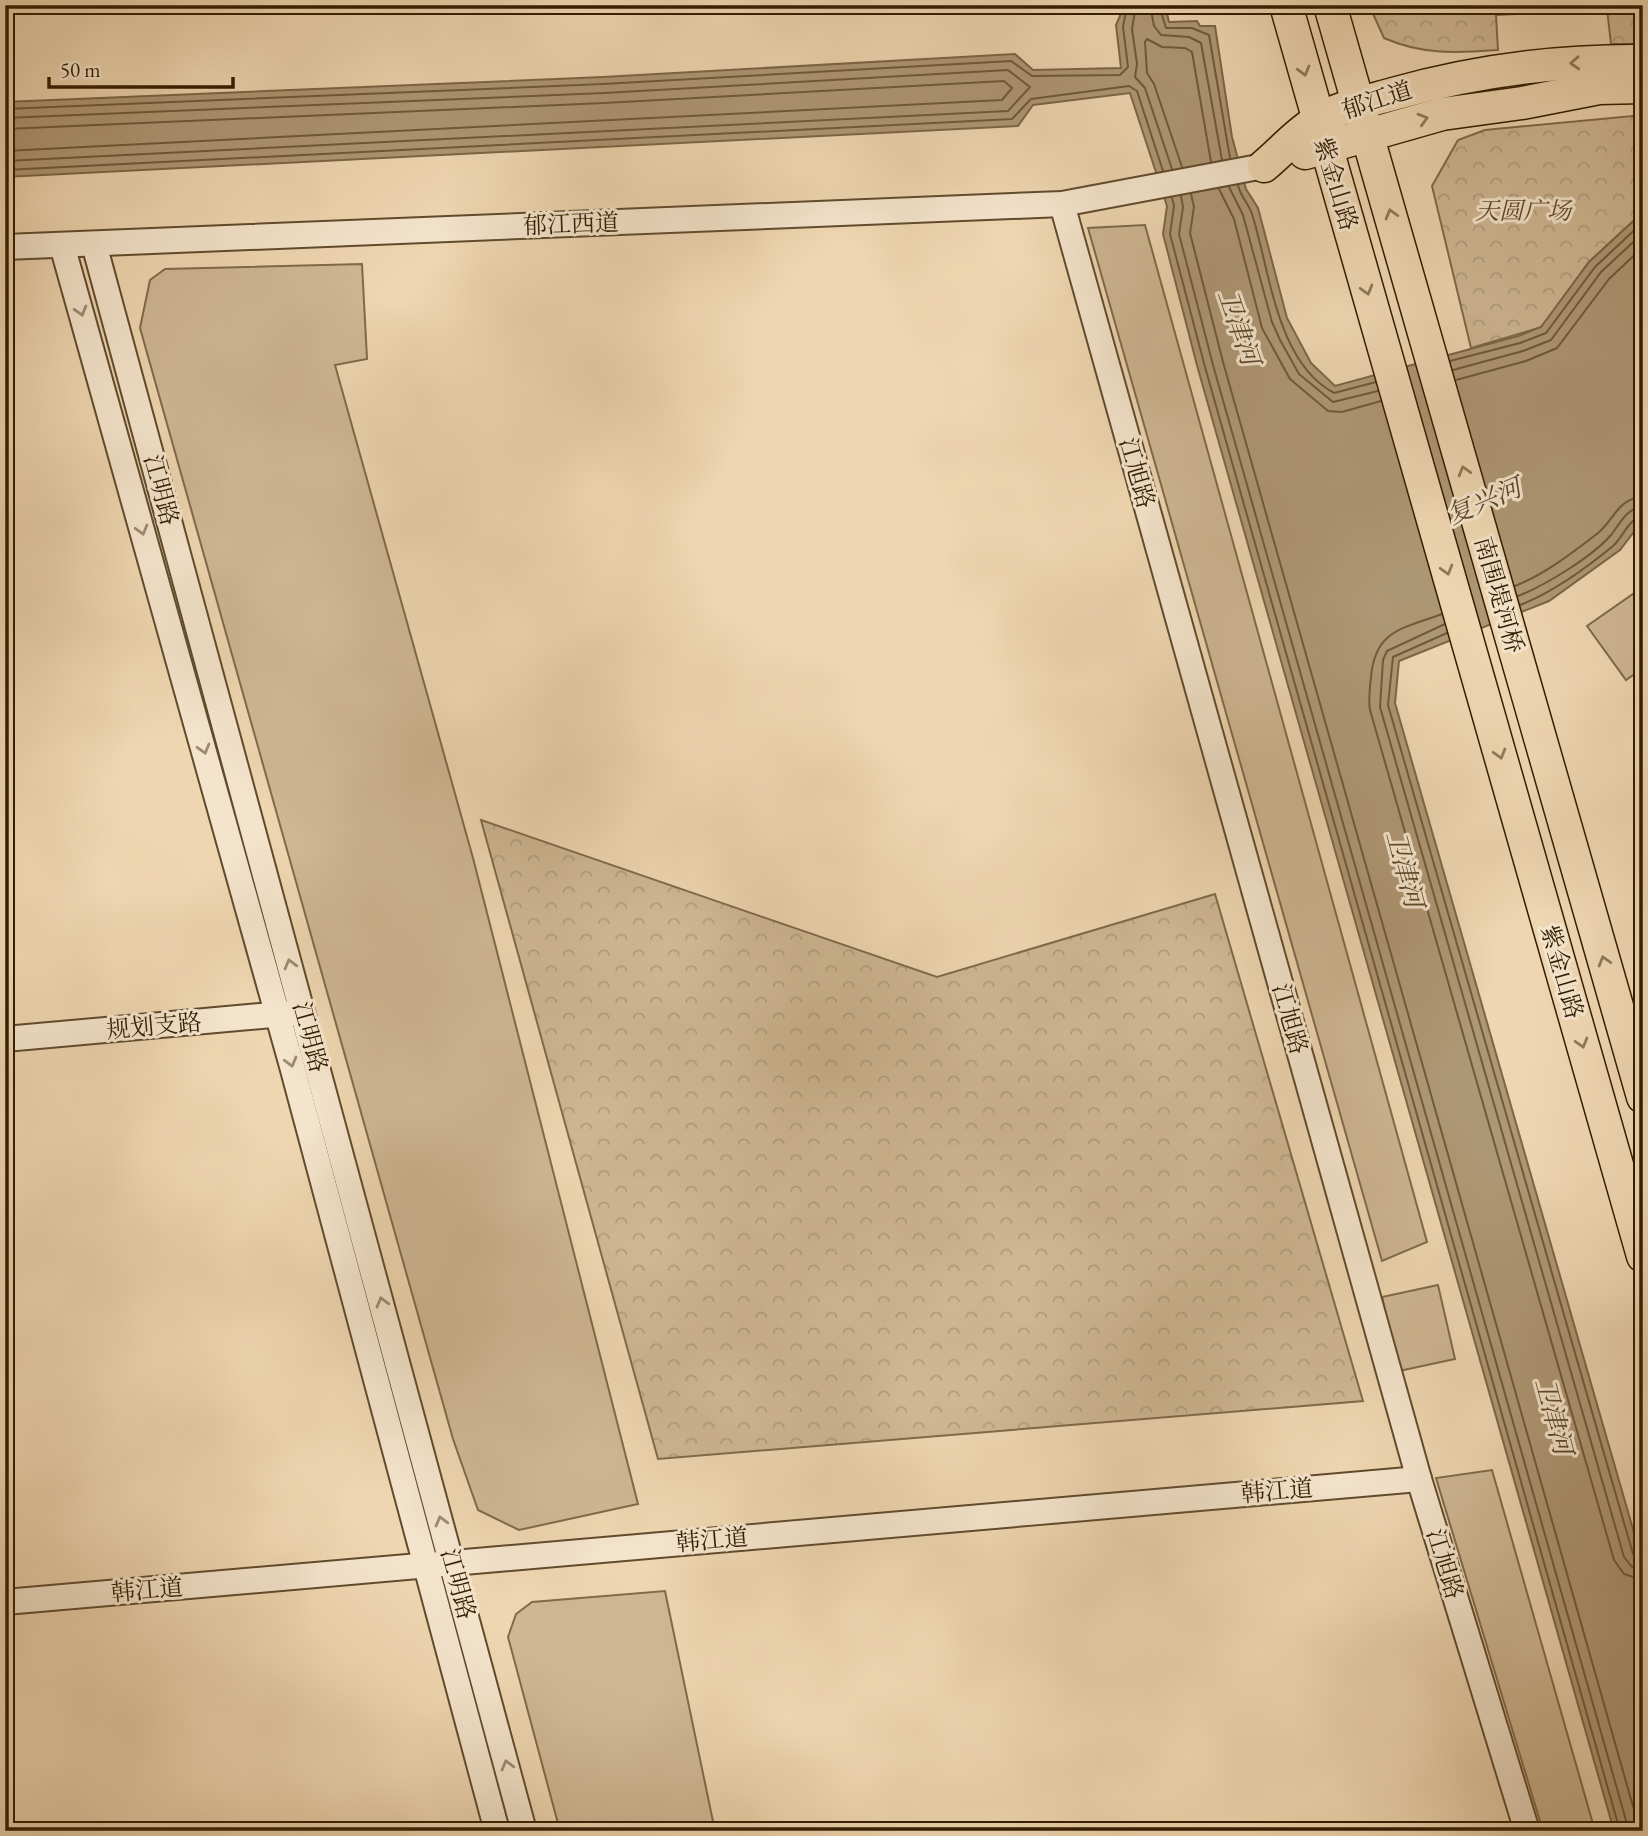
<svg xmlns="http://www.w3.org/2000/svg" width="1648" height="1836" font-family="'EB Garamond','Noto Serif SC',serif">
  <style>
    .green { fill: #ceb792; stroke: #806a4a; stroke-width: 2 }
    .park { fill: url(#park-crowns); stroke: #806a4a; stroke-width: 2 }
    .water { fill: #ae9774; stroke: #7c6646; stroke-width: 2 }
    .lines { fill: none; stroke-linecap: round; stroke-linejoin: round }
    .shore { stroke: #705a3a; stroke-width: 2 }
    .minor-casing { stroke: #614b2d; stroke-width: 28 }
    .major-casing { stroke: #321d01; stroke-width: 35 }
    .minor { stroke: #f4e4cc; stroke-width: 24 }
    .major { stroke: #eed6b0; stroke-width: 32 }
    .oneway { stroke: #907a58 }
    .oneway2 { stroke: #9d8a71 }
    .labels { text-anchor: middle; stroke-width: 6; stroke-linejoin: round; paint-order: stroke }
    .street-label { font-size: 24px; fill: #321d01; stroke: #f4e4cc }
    .park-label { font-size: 24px; font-style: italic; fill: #614b2c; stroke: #f4e4cc }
    .water-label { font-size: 26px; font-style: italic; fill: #5d4829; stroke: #f4e4cc }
  </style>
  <defs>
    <pattern id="park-crowns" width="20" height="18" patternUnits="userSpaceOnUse" patternTransform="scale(1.75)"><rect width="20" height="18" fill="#ceb792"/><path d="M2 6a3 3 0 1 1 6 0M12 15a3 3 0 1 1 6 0" fill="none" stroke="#b19d7c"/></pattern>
  </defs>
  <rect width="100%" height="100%" fill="#eed6b0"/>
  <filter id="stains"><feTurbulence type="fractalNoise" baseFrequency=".00286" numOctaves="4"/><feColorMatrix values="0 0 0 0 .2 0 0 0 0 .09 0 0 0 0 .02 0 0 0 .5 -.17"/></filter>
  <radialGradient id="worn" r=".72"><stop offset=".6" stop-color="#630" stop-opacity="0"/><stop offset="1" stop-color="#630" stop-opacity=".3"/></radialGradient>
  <g class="green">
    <path d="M1145,225L1427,1242L1382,1261L1088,228Z"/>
    <path d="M362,264L367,359L335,365L473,858L638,1504L519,1530L478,1510L453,1439L140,328L150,280L165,269Z"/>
    <path d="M1643,587V668L1626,680L1587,626Z"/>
    <path d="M1438,1285L1455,1359L1399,1371L1382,1297Z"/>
    <path d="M1492,1470L1595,1831H1543L1436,1478Z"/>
    <path d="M665,1591L715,1831H560L508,1637L516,1614L532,1602Z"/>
  </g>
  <g class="park">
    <path d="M1369,5H1643V44H1611L1607,9L1496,15L1498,50C1457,53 1422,55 1384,38Z"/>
    <path d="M1643,115V212L1589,262L1542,327L1471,348L1432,186L1458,140L1485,130Z"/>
    <path d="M481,820L937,977L1215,894L1363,1401L658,1459Z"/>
  </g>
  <path class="water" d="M1120,5H1165L1169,22L1197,21L1200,26H1215L1232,137L1246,189L1258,208L1287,318L1311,363L1335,386L1518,336L1541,327L1589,262L1643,212V520L1620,550L1549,601L1399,661L1395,703L1643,1564V1831H1614L1198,369L1163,234L1167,206L1130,93L1033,105L1018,126L5,177V102L603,77L1015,54L1033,70L1121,68L1116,25L1120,16Z"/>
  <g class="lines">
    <g class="shore">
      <path d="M1136,5L1132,29L1137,64L1135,77L1145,88L1172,169"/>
      <path d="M1150,5L1154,26L1161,35L1189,37L1201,43L1222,160"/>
      <path d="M1159,5L1166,28H1192L1209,35L1230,158"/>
      <path d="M5,109L603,84L1011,61L1032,76L1120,75L1128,67L1123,27L1127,5"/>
      <path d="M5,118L604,93L1008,70L1030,87L1008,111L5,161"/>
      <path d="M5,129L604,103L1004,81L1012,88L1002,100L5,151"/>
      <path d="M1182,167L1154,84L1147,73L1145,42L1147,39L1162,47L1185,48L1192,52L1211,162"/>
      <path d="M5,170L1012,119L1031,99L1129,86L1137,91L1163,171"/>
      <path d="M1238,185C1240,196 1249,204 1252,214C1270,270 1276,362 1334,393L1376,382"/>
      <path d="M1229,187L1243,215L1272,322L1280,340L1299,374L1333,402L1378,391"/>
      <path d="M1219,189L1234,219L1262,328L1290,379L1328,411L1342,412L1381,401"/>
      <path d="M1191,194L1194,207L1190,233L1223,362L1640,1831"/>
      <path d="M1181,196L1183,207L1179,234L1213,365L1629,1831"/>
      <path d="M1172,198L1174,206L1170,234L1205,367L1620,1831"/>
      <path d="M1450,361L1520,343L1546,333L1595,267L1643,222"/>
      <path d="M1453,370L1523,351L1551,340L1601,272L1643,233"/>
      <path d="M1456,380L1526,361L1557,348L1609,279L1643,247"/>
      <path d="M1515,586C1545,574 1572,553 1598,533C1614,520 1618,498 1643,497"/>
      <path d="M1518,596C1544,586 1592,557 1611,535C1620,524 1626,508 1643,507"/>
      <path d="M1520,605C1554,592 1585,569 1613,546C1623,537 1629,518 1643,516"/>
      <path d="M1442,614C1402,629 1375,630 1371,677C1370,688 1368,699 1370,710L1614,1560L1624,1574L1643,1580"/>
      <path d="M1445,624L1387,651L1383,660L1380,707L1624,1557L1632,1567L1643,1569"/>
      <path d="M1447,633L1393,657L1388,705L1633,1554L1643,1560"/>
    </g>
    <g class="minor-casing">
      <g id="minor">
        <path d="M1062,204L1419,1479L1527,1831"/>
        <path d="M94,244L524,1831"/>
        <path d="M62,245L292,1066L497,1831"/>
        <path d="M5,247L1062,204L1264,166"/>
        <path d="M5,1039L294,1013"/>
        <path d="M5,1602L1419,1479"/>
      </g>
    </g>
    <g class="major-casing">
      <g id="major">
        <path d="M1286,5L1643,1256"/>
        <path d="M1330,5L1643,1097"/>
        <path d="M1305,153L1442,114L1522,103L1599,88L1643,87"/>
        <path d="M1264,166C1281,152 1298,132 1317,121C1339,107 1368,101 1393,94C1475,71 1557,60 1643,61"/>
      </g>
    </g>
    <use href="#minor" class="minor"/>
    <use href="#major" class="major"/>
  </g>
  <defs><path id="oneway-chevron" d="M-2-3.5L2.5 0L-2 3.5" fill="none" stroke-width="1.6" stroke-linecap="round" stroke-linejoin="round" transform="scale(1.75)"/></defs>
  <g class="oneway">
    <use href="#oneway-chevron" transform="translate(1575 63) rotate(177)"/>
    <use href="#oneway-chevron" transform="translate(1304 71) rotate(75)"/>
    <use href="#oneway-chevron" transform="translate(1423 119) rotate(-16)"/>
    <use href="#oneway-chevron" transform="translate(1391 214) rotate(-106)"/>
    <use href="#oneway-chevron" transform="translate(1367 290) rotate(74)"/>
    <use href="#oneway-chevron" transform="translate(1464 471) rotate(-106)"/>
    <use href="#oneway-chevron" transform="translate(1447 570) rotate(74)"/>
    <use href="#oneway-chevron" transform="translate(1500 754) rotate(74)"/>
    <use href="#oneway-chevron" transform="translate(1604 961) rotate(-106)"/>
    <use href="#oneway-chevron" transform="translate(1582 1043) rotate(74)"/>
  </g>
  <g class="oneway2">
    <use href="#oneway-chevron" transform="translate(81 311) rotate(74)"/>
    <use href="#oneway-chevron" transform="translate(142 530) rotate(74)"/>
    <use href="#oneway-chevron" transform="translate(204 749) rotate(74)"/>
    <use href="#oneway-chevron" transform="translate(290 964) rotate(-105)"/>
    <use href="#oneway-chevron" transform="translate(291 1062) rotate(75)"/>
    <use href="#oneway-chevron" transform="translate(382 1302) rotate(-105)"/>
    <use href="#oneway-chevron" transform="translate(441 1521) rotate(-105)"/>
    <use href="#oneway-chevron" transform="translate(507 1765) rotate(-105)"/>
  </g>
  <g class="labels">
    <g class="street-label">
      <text transform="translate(1377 100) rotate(-18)" y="8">郁江道</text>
      <text transform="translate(1336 184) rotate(73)" y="8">紫金山路</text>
      <text transform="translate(571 224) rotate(-2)" y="8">郁江西道</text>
      <text transform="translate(1137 473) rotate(74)" y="8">江旭路</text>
      <text transform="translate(161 490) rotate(75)" y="8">江明路</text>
      <text transform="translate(1499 595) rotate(74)" y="8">南围堤河桥</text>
      <text transform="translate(1562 972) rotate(74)" y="8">紫金山路</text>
      <text transform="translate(1290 1019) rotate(74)" y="8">江旭路</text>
      <text transform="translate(154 1026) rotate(-5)" y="8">规划支路</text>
      <text transform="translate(310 1037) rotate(75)" y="8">江明路</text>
      <text transform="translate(1277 1491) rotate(-5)" y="8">韩江道</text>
      <text transform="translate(712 1540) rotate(-5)" y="8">韩江道</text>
      <text transform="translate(1445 1564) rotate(73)" y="8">江旭路</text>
      <text transform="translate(458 1584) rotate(75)" y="8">江明路</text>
      <text transform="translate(147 1590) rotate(-5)" y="8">韩江道</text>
    </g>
    <g class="park-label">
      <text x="1523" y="219">天圆广场</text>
    </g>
    <g class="water-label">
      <text transform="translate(1239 327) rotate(71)" y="9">卫津河</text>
      <text transform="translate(1484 501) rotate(-23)" y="9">复兴河</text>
      <text transform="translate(1405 869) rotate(75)" y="9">卫津河</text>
      <text transform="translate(1554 1416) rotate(75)" y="9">卫津河</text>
    </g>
  </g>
  <rect width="1648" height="1836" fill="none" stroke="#eed6b0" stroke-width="28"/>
  <rect x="7" y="7" width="1634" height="1822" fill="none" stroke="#321d01" stroke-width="3.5"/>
  <rect x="14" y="14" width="1620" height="1808" fill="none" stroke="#321d01" stroke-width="2"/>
  <path d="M49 77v10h184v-10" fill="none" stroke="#321d01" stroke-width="3.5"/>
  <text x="60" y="77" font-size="21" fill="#321d01" stroke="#f4e4cc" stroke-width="5" paint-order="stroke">50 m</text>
  <rect width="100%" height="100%" filter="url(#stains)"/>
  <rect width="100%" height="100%" fill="url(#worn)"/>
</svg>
